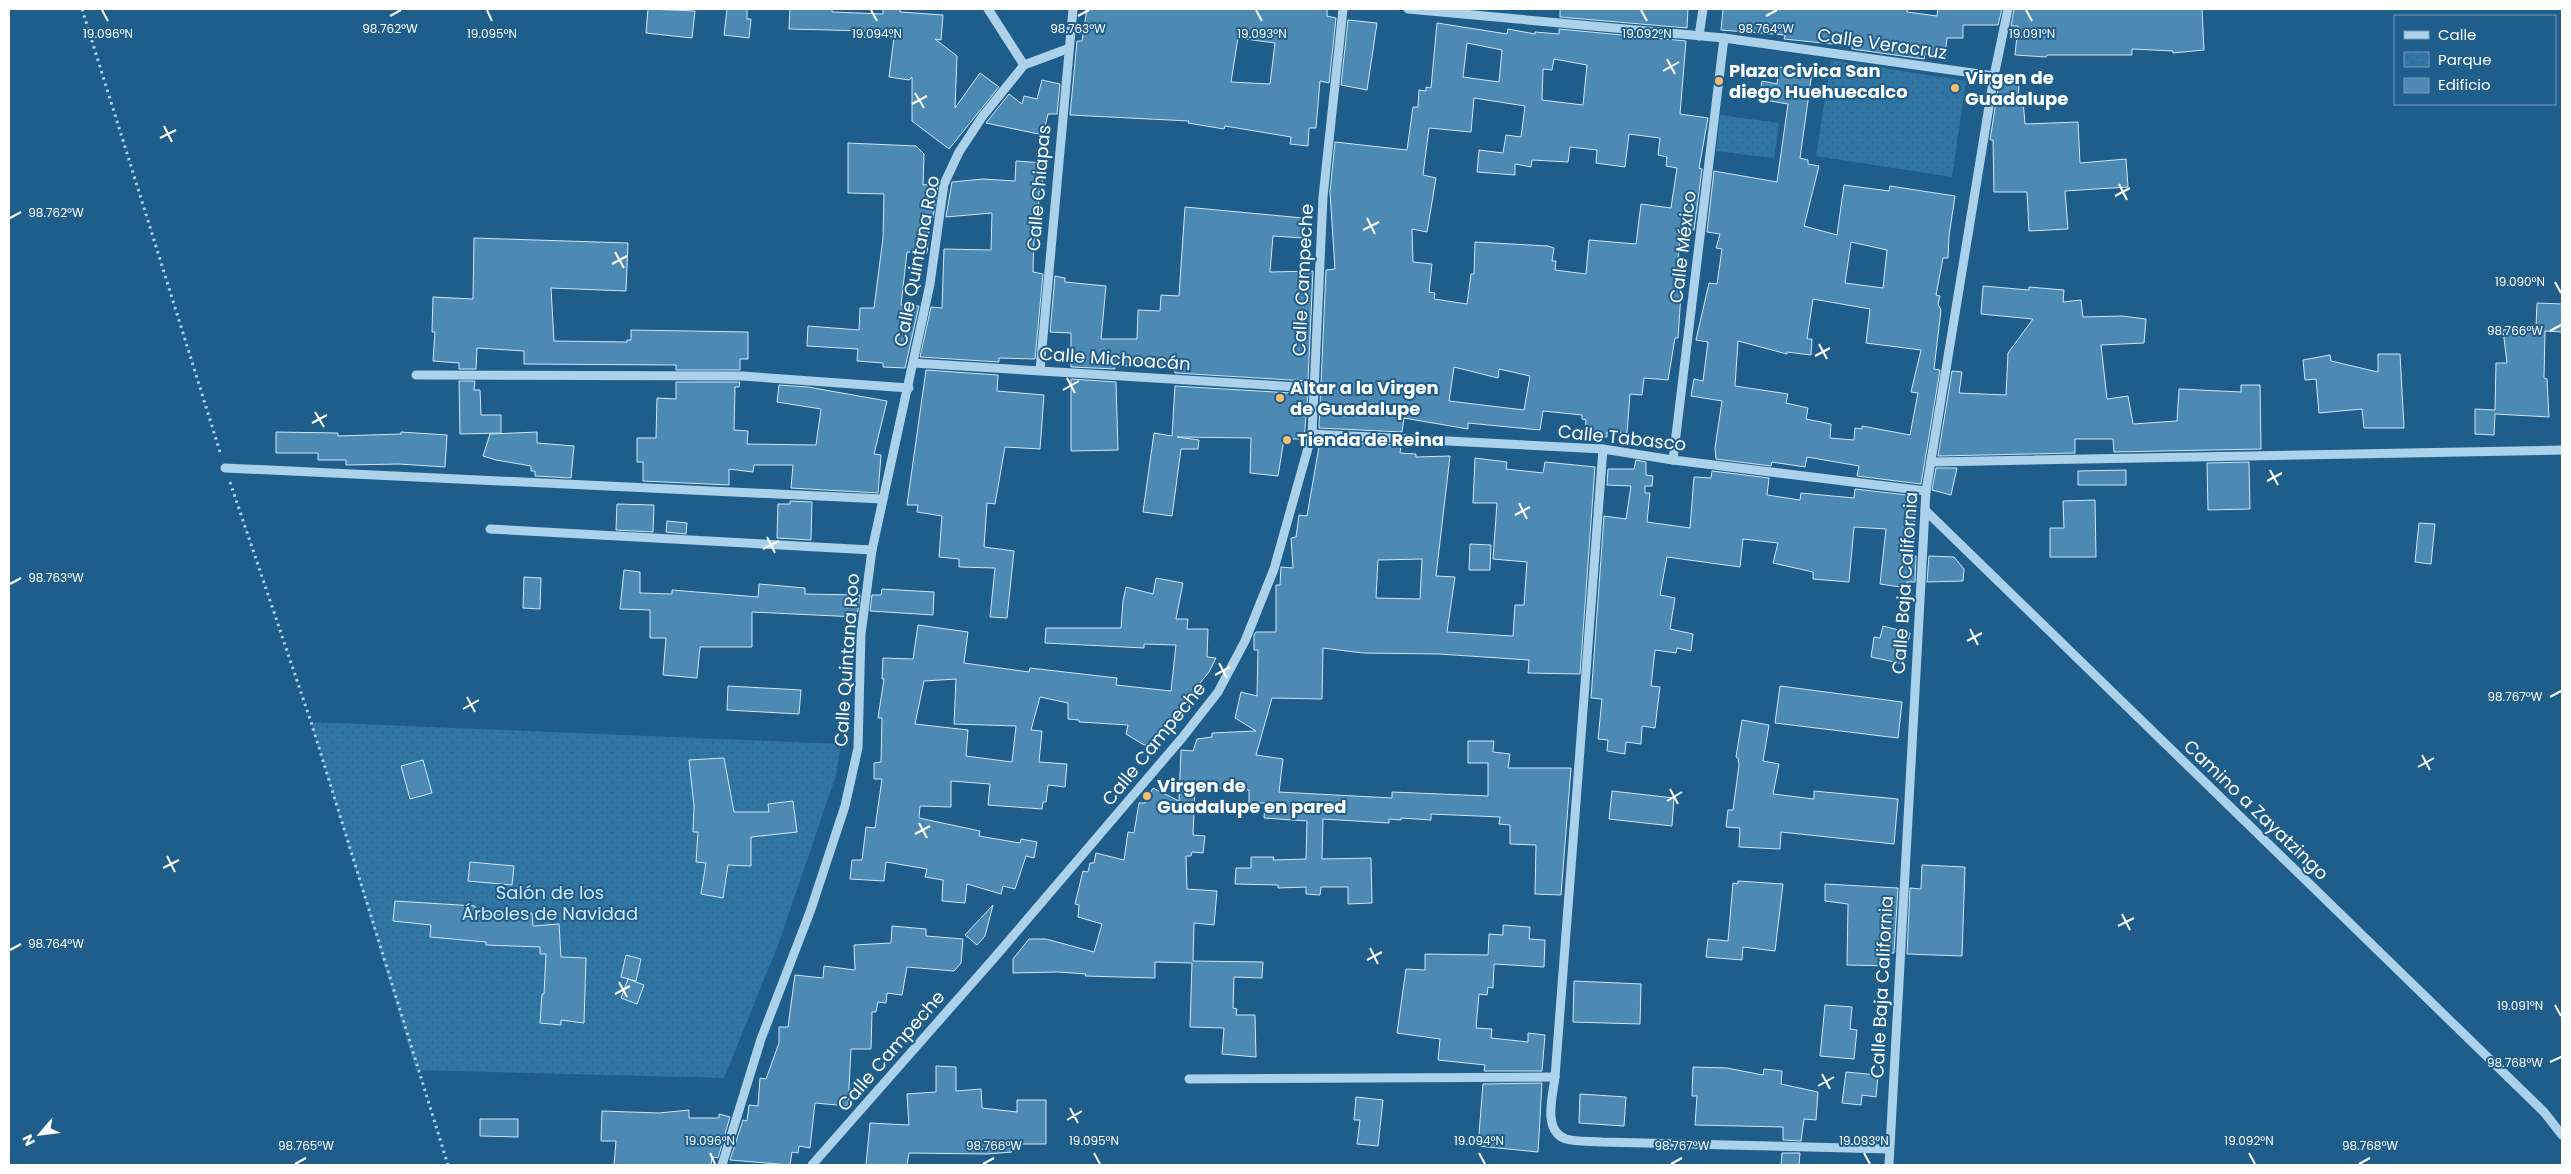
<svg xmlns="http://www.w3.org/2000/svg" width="2571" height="1174" font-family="Poppins,sans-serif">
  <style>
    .park { fill: url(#park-dots) }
    .building { fill: #4c89b3; stroke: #d0e8f8; fill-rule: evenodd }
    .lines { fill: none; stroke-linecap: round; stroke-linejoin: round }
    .path { stroke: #abd1eb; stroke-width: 3; stroke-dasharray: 2.5 4; stroke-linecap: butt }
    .minor { stroke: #abd1eb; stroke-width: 9 }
    .ticks { fill: none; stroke: #fff; stroke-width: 2 }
    .poi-dot { fill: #f9bc6b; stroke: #1f5d8a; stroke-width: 2 }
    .labels { text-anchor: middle; stroke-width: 4; stroke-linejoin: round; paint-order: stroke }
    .street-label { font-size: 18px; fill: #fff; stroke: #1f5d8a }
    .poi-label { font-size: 18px; font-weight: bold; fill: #fff; stroke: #1f5d8a; text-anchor: start }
    .park-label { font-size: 18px; fill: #d0e8f8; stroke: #1f5d8a }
    .ticks-label { font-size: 12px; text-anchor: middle; fill: #fff; stroke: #1f5d8a; stroke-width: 4; stroke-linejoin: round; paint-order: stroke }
  </style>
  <defs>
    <pattern id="park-dots" width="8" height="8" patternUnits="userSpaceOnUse" patternTransform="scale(1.25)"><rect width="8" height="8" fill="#3076a5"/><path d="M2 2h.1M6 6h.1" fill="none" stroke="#3f5f74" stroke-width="1.8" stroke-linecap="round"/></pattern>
  </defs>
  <rect width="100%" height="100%" fill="#1f5d8a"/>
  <g class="park">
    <path d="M1831,60L1966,81L1952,177L1816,156Z"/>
    <path d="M1720,115L1779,123L1774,158L1716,151Z"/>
    <path d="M311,722L841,744L836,775L778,945L724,1078L416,1070Z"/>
  </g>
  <g class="building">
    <path d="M648,9L695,11L692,38L646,33Z"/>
    <path d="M727,9H747V19H751L749,38L724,35Z"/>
    <path d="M790,9H832V12L883,14V9H900V12L943,15L941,40L935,39L957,56L955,108L980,73L999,87L949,149L912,121V77L909,80L889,77L894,37L868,35L869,31L789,29Z"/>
    <path d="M1087,9H1327V16L1336,18L1329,83L1320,81L1316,128H1309L1308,146L1290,144L1291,137L1225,126L1224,129L1188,123L1189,121L1070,115L1077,41H1082ZM1238,38L1275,43L1270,84L1231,82Z"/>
    <path d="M1560,9H1688L1687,28L1560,17Z"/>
    <path d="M1723,9H1907V12L1937,16L1938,9H2002L1998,25H1963V38H1947L1945,56L1925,54L1924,59L1852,49V46L1784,39L1785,35L1721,30Z"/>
    <path d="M2014,9H2202L2204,50L2173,53V51L2132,49V55H2047L2046,57L2015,55L2018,26H2011Z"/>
    <path d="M1348,20L1377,23L1367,90L1341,85Z"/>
    <path d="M1437,23L1507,34L1508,29L1535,34V32L1559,34V29L1686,41L1680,114L1708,118L1699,168L1702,169L1694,230L1686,229L1685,241H1680L1676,277L1682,279L1678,338H1675L1668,380L1644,378L1642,395L1630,394L1627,433L1607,432V437L1585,435L1586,420L1582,419V415L1543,411L1540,430L1468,423V429L1404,418L1402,432L1319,428L1326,270L1335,269L1330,192L1335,142L1407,150L1413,107H1418L1419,90L1426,91V87L1431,88ZM1467,43L1502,50L1499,82L1463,77ZM1554,59L1587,65L1583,105L1542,100L1543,69L1552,70ZM1474,98L1525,106L1521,137L1506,135L1503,153L1479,150L1477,172L1515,175V164L1531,167L1532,160L1568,162L1570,147L1597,150L1596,163L1625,167L1629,134L1660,138L1658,155L1667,157L1666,166L1677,168L1671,208L1641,204L1636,244L1589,240L1586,274L1555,270L1556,261H1552L1554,248L1548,246L1475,242L1474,274H1471L1467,304L1434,299L1435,293L1429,292L1432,264L1413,262L1412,229L1427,232L1436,178L1423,175L1429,128L1471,132ZM1454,367L1498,378L1499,369L1530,376L1524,410L1449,401Z"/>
    <path d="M1779,67L1812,72L1800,158L1808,160V164L1819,166L1804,226L1837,235L1844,185L1889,191L1890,186L1955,196L1949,236L1948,258H1943L1936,295L1940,296L1938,304L1941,310L1934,369L1940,370L1921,484L1857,476L1859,466L1807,457L1805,467L1772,462L1771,466L1716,459L1715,448L1722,401L1691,396L1694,379L1703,381L1708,342L1696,340L1709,283L1717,284L1722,249L1716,248L1720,234L1707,232L1714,171L1777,182L1788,104L1759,99L1762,81L1777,84ZM1851,242L1887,250L1883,288L1845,283ZM1813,299L1870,309L1866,343L1921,350L1911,392L1918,393L1910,435L1862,426V429L1855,428L1854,440L1830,438L1831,424L1806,419L1808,408L1786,403L1788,394L1735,386L1738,341L1787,354V352L1811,355L1812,339H1807Z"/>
    <path d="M1042,80L1060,84L1057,114H1048L1043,135L986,123L1009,94L1022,104L1024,96L1037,99Z"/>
    <path d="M1999,82L2019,83L2018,101L2023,100L2025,124L2078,122L2080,163L2126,159L2128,187L2065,191L2068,229L2029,231L2027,192H1994L1993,140H1990Z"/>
    <path d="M848,143L916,146L924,154L923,185L938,184L933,218L930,219L927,253L907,252L901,305L919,306L905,368L883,367V363L857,361L858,349L807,346L808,326L859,330L860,308H874L883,238L884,194L848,193Z"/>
    <path d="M1016,161L1044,163L1042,191H1039L1038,239H1034L1033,272L1043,274L1035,359L999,358V362L920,357L931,307L942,308L944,249L991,250L992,213L946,217L952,182L983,179L1015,181Z"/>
    <path d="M1185,207L1303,218L1302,238L1273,236L1270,272L1313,271L1308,381L1175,373L1174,365L1115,366V369L1071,367V333L1050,332L1055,276L1065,278V282L1106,286L1101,339H1137L1138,310L1160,311L1161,295L1179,296Z"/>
    <path d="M474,238L628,243L626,291L551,288L554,341L627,342V340H631V330L748,332V359H740V370H676V365L524,364V351L477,348L476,369H459V363L433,361L435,332H432L433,297L473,299Z"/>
    <path d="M1983,286L2029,290V287L2064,290L2063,302L2081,300L2083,317L2122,316L2146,319L2144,343L2101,345L2107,399L2128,396L2133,424L2177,421L2179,389L2241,392V385H2260L2261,449L2114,452L2113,439H2075V453L1938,456L1952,371L1962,372L1959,393L2006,395L2008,353L2033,319L1981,314Z"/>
    <path d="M2537,303L2562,304V332L2545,331L2544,378L2547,379L2549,417L2495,414L2494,435L2475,434V409L2495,410L2496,363H2507L2503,330L2536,327Z"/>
    <path d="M2378,354H2400L2404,428H2364L2362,409L2319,413L2316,379L2305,380L2303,360L2330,355L2331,361L2378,372Z"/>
    <path d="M926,370L998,375L997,391L1044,395L1040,449L1005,447L995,504L987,503L984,547L1014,551L1007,618L990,617L995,568L959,567V559L939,557L942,516L917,512L918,505H907Z"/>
    <path d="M1071,379L1116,382L1118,450L1071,451Z"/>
    <path d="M459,381H475L474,390H480L481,415H501V433L460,434Z"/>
    <path d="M676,382H740L739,387H735L734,430L748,431L747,444L816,445L821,409L777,402L779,385L808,387L887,401L874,454L881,455L878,493L791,488L793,465H754L753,472L729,469V485L643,481V462H637V438H656L657,398L676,399Z"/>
    <path d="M1175,386L1308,394L1304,439H1284L1278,476L1250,473L1251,438L1177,437L1199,440L1198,449H1181L1172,516L1143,512L1154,433L1172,436Z"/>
    <path d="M276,432L338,433V436L401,434V432L447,435L445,467L399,464L346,465V460H318V453H276Z"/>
    <path d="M537,432V443L574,446L571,478L535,476V471H531V466L496,460L483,456L490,434Z"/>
    <path d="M1320,441L1401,445L1400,453L1416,454V457L1450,456L1436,576L1455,577L1447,632L1513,636L1515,605H1524L1527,562L1493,559L1497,503H1473L1475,458L1507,462L1506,469L1543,473L1545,462L1595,467L1580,674L1528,673L1529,660L1439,654L1363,653L1323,648L1322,699L1272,698L1256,755L1283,759L1279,792L1392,798V792L1488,796V763H1468V741H1494L1493,752L1510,754L1508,768H1571L1561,895L1535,894L1536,845L1510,844V825L1499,824L1500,817L1431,814V820L1401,818V820L1389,819V823L1323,819L1322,859L1371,858L1372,903L1348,904V887H1321L1320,895L1306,894V887L1278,888V885L1235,884L1236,868H1251V857H1274L1273,860L1306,859L1307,821L1264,818L1265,803H1249V790L1195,787L1193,835L1205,836L1203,853L1192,852L1191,856H1186L1187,889L1217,891L1214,925L1194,923L1193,961L1263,962L1262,978L1234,977L1233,1008L1237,1009L1236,1015H1255L1256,1057L1222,1054L1224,1028L1190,1027L1192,963L1155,962V978L1085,976L1086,974L1058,972L1013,973V959L1029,939H1046L1094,952L1102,924L1078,917L1079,905L1075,904L1083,871L1088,872L1090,863H1094L1096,853L1124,860L1128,832L1134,833L1139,803H1145L1153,788L1179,801L1181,750L1193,751L1197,739L1212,737V733L1256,731L1235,718L1241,692L1257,696L1258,650H1254V635L1256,632H1276V585H1280L1281,567L1293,568L1291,538L1296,537L1299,515L1307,516ZM1422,559L1420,599L1376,598L1378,560Z"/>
    <path d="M1636,460L1646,462V475L1653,476L1652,486H1645V493H1650L1647,522L1690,528L1694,477L1711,478L1712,471L1769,478L1767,495L1800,500L1801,493L1854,498L1855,489L1916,496L1913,556H1916L1915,582H1907V588L1880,584L1886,529L1854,527L1849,582L1813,579V572L1773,563L1778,543L1743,539L1740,567L1667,557L1660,595L1675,598L1670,629L1693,634L1691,651L1677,648L1676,653L1655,650L1651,686L1660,687L1655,728L1642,726L1641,744L1626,742L1625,754L1607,751L1608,740L1598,739L1602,699L1591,698L1604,516L1626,519L1631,486L1607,485L1608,469H1634Z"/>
    <path d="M2249,462L2250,509L2208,510L2207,463Z"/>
    <path d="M1936,468H1957L1951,495L1932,490Z"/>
    <path d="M2126,470V485H2078V471Z"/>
    <path d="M2095,500L2096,557H2050V528H2064L2063,501Z"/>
    <path d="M790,501L812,502L811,540L777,538L778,504H790Z"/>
    <path d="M617,504L654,505L653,532L616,530Z"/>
    <path d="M667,521L687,523L686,534L666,532Z"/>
    <path d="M2419,523L2435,524L2431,564L2415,562Z"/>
    <path d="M1470,544L1491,545L1490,570H1469Z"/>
    <path d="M1929,556L1954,557L1964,569L1963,581L1927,582Z"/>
    <path d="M624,570L640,572V593L672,594V590L758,597L759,584L805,588V594L860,595L857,617L752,612V647H700L697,678L663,675L666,638H650V610L620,609Z"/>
    <path d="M524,577L541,578L540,609L523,608Z"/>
    <path d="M1156,578L1183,583L1176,619H1188L1187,629H1208L1207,657L1216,658L1209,672L1149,745H1144L1126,734L1128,725L1079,722V720L1068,719V703L1040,697L1031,730L1042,731L1039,762L1067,764L1065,787L1048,785L1046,802H1043L1042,809L988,805L990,784L951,781V807L920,806L919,818L980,831L979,836L1020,843L1021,839L1037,842L1034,858L1026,856L1015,889L1003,886L1001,894L967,884L965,903L942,901L943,880L925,877L927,869L886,862L884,881L850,879L852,860H862L866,827L875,828L882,779H874V763L881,762L882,718H878L884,679H882L883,658L913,659L918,625L968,632L964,663L1029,672L1030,668L1117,678L1116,685L1171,691L1176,645L1144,644V648L1045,643L1046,628H1121L1123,601L1126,587L1153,594ZM956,679L954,724L1016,726L1012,762L966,756L968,730L915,724L924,681Z"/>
    <path d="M882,589L934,592L933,615L870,611L872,595H881Z"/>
    <path d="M1883,626L1910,633L1903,664L1871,657L1874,637L1880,638Z"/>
    <path d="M728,686L801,690L799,714L727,710Z"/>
    <path d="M1780,686L1902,702L1898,738L1775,723Z"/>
    <path d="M1742,720L1769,725L1763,761L1779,764L1773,794L1814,799V791L1898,799L1894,844L1781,832L1780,849L1739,847L1740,828L1726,827L1728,810H1733L1739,765L1738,758L1736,757Z"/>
    <path d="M724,758L734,812H769L768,804L793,801L797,832L751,837V866L728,865L723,898L701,894L706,863L696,862L698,832H693L694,806L689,760Z"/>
    <path d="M423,760L432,793L410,799L401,766Z"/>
    <path d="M1612,791L1674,798L1672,826L1609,819Z"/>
    <path d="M470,862L514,866L512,885L468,881Z"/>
    <path d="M1922,865L1965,867L1962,956L1907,954L1910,888L1921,889Z"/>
    <path d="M1738,881L1783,884L1775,951L1743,947L1742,960L1706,957L1708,939L1728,941L1733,883L1738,884Z"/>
    <path d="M1825,884L1898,888L1894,953H1889V966L1847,965L1848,904L1825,901Z"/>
    <path d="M395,901L475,906V916L532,913L533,926L559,924L561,957L586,958L584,1023L561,1020V1025L540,1023L542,994H544L546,954H540V947L486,945V942L430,937L431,925L393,921Z"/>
    <path d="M993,905L985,936L977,945L965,935Z"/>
    <path d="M1503,925L1530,927L1529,939L1545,940L1544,967L1494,964L1493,988L1488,987L1487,995L1479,994L1476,1028L1492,1029L1491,1038L1528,1042V1033L1545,1035L1542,1071H1484L1485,1065L1438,1060L1440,1039L1397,1033L1406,969L1425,970V954L1488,955L1489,934L1503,935Z"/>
    <path d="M892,926L926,929V936L963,939L961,963L954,971L907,967L902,995L887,993L886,1003L878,1002L876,1012H872L871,1049H851L848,1106L815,1103L810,1148L799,1146L798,1153L792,1152L790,1165L730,1160L743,1120L747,1121L749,1105L758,1106L760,1078L766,1079L779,1043V1027H788L795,975L823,978L824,966L855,970L854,945L891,943Z"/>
    <path d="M626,955L641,959L636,981L621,977Z"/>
    <path d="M628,979L644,985L637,1004L621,998Z"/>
    <path d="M1574,981L1641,984L1640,1024L1573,1022Z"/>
    <path d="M1825,1005L1852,1007L1850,1029L1857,1030L1854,1059L1820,1056Z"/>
    <path d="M936,1066L956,1067V1091L981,1089L982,1108L1017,1112V1100H1046V1144H1012V1152L987,1154L909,1153L907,1165H866L870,1123L909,1125L907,1094L936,1092Z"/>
    <path d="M1693,1067L1727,1068L1763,1075L1764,1069L1782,1071L1781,1084L1818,1092L1816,1120L1804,1119L1801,1141L1783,1140V1127L1695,1125L1697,1096H1692Z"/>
    <path d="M1846,1072L1878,1075L1876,1097L1862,1095L1861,1105L1842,1103Z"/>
    <path d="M1542,1083L1538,1152L1478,1146L1483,1084Z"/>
    <path d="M1580,1094L1626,1097L1624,1126L1579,1123Z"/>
    <path d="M1356,1097L1383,1100L1378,1146L1357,1144L1360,1120H1354Z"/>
    <path d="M689,1110V1118H719V1114L730,1117L718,1158L712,1157L711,1165H614L616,1141H601L602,1111L659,1113Z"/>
    <path d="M480,1119H518V1137L480,1136Z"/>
    <path d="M1782,1153H1800L1799,1165H1781Z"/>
  </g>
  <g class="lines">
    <g class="path">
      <path d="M82,9L221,455"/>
      <path d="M230,482L311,722L448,1165"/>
    </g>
    <g class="minor">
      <path d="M988,9L1024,65"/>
      <path d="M1408,9L1724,38L1994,76"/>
      <path d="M1699,36L1703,9"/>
      <path d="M913,363L1315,388"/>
      <path d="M1040,370L1073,9"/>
      <path d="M416,375L742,376L909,388"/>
      <path d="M1312,434L1603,449L1673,460L1926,491"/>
      <path d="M1603,449L1555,1077C1553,1095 1542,1131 1566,1139C1576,1142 1591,1141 1602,1142L1889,1149"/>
      <path d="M1673,460L1724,38"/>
      <path d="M1931,462L2562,450"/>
      <path d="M225,468L882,499"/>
      <path d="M1925,510L2544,1112L2562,1135"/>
      <path d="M490,529L872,550"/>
      <path d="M1189,1079L1555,1077"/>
      <path d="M722,1165L761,1039L810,912L845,806L858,748L861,634L872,550L930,284L944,184L959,152L982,117L1024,65L1067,49"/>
      <path d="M812,1165L995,957L1182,738L1218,692L1245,641L1274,569L1312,434L1323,197L1343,9"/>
      <path d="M1889,1165L1926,491L1994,76L2008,9"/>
    </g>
  </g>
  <path class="ticks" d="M102,10L108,21M487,10L492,21M871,10L877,21M1256,10L1262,21M1641,10L1647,21M2026,10L2032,21M390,16L401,10M1078,16L1089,10M1766,16L1777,10M1667,59L1675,74M1663,71L1679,62M915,93L924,108M912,104L927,96M164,126L172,142M160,138L176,130M2119,184L2127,200M2115,196L2130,188M10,218L21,212M1367,218L1375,234M1363,230L1379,222M615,252L624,268M612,264L627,256M2555,282L2561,293M2550,331L2561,325M1819,344L1827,359M1815,356L1830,348M1067,378L1075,393M1063,390L1079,381M315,412L324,427M312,423L327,415M2270,470L2278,485M2267,481L2282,473M1519,503L1527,519M1515,515L1530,507M767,537L775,553M763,549L779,541M10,584L21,578M1970,629L1978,645M1967,641L1982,633M1219,663L1227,678M1215,675L1230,667M467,697L475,712M2550,697L2561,691M463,709L479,700M2422,755L2430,770M2418,767L2434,758M1670,789L1678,804M1667,801L1682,792M919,823L927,838M915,834L930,826M167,856L175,872M163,868L179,860M2122,914L2130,930M2118,926L2134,918M1370,948L1378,964M10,950L21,944M1367,960L1382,952M619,982L627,997M615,994L630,986M2555,1005L2561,1016M2550,1062L2561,1057M1822,1074L1830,1089M1818,1086L1834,1077M1070,1108L1078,1123M1067,1120L1082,1111M710,1153L715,1164M1094,1153L1100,1164M1479,1153L1485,1164M1864,1153L1870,1164M2249,1153L2255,1164M295,1164L306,1158M983,1164L994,1158M1671,1164L1682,1158M2359,1164L2370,1158"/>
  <g class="poi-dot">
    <circle cx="1719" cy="81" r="5"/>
    <circle cx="1955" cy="88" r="5"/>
    <circle cx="1280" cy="398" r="5"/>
    <circle cx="1287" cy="440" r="5"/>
    <circle cx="1147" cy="796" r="5"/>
  </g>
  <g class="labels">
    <g class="street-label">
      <text transform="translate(1882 44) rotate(8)" y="6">Calle Veracruz</text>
      <text transform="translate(1039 188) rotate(-85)" y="6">Calle Chiapas</text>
      <text transform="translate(1683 247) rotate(-83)" y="6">Calle México</text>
      <text transform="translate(917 261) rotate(-79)" y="6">Calle Quintana Roo</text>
      <text transform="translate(1303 280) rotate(-87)" y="6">Calle Campeche</text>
      <text transform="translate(1115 359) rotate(4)" y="6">Calle Michoacán</text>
      <text transform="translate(1622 438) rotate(6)" y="6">Calle Tabasco</text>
      <text transform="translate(1905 583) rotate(-86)" y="6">Calle Baja California</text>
      <text transform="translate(847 660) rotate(-86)" y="6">Calle Quintana Roo</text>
      <text transform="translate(1154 744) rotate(-51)" y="6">Calle Campeche</text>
      <text transform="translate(2256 810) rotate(44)" y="6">Camino a Zayatzingo</text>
      <text transform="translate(1882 987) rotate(-87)" y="6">Calle Baja California</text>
      <text transform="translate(891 1051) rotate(-49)" y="6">Calle Campeche</text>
    </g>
    <g class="poi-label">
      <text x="1729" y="77">Plaza Civica San<tspan x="1729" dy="21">diego Huehuecalco</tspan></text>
      <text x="1965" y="84">Virgen de<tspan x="1965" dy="21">Guadalupe</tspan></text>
      <text x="1290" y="394">Altar a la Virgen<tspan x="1290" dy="21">de Guadalupe</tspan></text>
      <text x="1297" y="446">Tienda de Reina</text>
      <text x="1157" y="792">Virgen de<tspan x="1157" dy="21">Guadalupe en pared</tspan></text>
    </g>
    <g class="park-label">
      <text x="550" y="899">Salón de los<tspan x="550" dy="21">Árboles de Navidad</tspan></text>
    </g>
  </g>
  <g class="ticks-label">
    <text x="390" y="33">98.762°W</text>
    <text x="1078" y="33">98.763°W</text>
    <text x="1766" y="33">98.764°W</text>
    <text x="108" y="38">19.096°N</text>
    <text x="1647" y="38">19.092°N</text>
    <text x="492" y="38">19.095°N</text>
    <text x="877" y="38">19.094°N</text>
    <text x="1262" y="38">19.093°N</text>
    <text x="2032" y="38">19.091°N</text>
    <text x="56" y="217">98.762°W</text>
    <text x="2520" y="286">19.090°N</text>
    <text x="2515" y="335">98.766°W</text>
    <text x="56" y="582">98.763°W</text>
    <text x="2515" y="701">98.767°W</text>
    <text x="56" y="948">98.764°W</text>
    <text x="2520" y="1010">19.091°N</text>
    <text x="2515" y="1067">98.768°W</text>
    <text x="710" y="1145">19.096°N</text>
    <text x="1094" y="1145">19.095°N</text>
    <text x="1479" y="1145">19.094°N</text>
    <text x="1864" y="1145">19.093°N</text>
    <text x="2249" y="1145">19.092°N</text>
    <text x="306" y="1150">98.765°W</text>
    <text x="994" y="1150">98.766°W</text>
    <text x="1682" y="1150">98.767°W</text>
    <text x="2370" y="1150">98.768°W</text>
  </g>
  <rect width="2571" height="1174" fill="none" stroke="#ffffff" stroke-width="20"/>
  <rect x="2394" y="15" width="162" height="90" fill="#1f5d8a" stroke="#799eb9"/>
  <rect x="2404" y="31" width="25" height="8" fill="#abd1eb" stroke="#799eb9"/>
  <text x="2438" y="40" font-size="15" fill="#ffffff">Calle</text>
  <rect x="2404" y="52" width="25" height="15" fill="url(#park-dots)" stroke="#799eb9"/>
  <text x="2438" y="65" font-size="15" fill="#ffffff">Parque</text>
  <rect x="2404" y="78" width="25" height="15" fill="#4c89b3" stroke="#799eb9"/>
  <text x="2438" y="90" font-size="15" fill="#ffffff">Edificio</text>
  <g transform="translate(40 1134) rotate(242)" stroke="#1f5d8a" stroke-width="4" paint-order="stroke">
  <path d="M0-4L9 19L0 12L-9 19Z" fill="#ffffff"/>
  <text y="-8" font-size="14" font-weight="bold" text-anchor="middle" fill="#ffffff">N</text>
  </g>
</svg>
